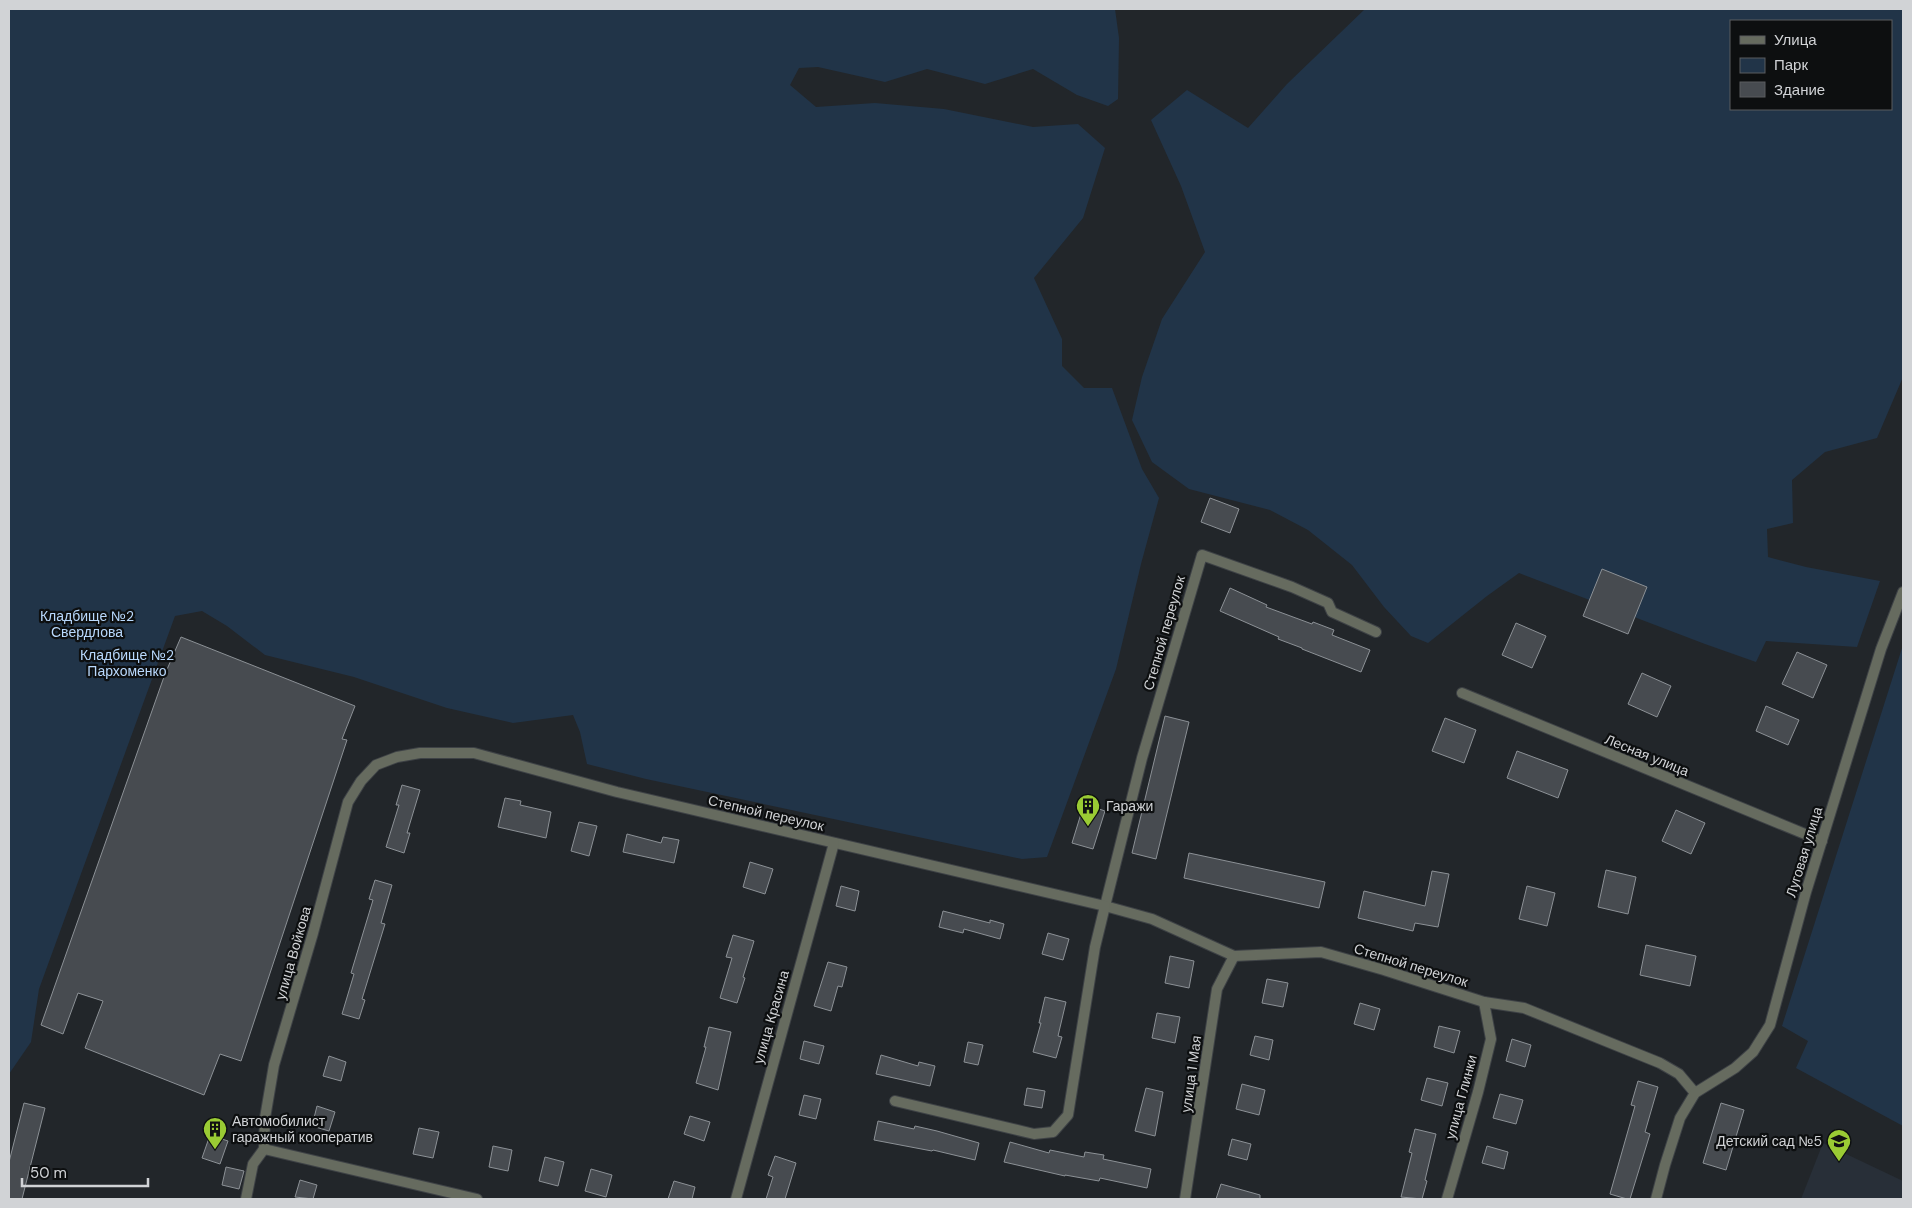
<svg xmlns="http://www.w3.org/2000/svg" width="1912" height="1208" font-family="'DM Sans',sans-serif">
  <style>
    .built { fill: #282f38 }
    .green { fill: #213448; fill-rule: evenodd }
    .building { fill: #474b50; stroke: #8c9196 }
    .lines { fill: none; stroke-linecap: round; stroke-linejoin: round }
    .minor-casing { stroke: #3e4246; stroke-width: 12 }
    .tertiary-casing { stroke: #3e4246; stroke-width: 12 }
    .minor { stroke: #666b5f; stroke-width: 10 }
    .tertiary { stroke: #666b5f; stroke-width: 10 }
    .labels { text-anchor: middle; stroke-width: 4.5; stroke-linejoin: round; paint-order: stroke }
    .park-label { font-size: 14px; fill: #b9d9fd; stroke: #0d0f10 }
    .street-label { font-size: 14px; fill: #d1d3d6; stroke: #0d0f10 }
    .poi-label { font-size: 14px; fill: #d1d3d6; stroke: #0d0f10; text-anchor: start }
  </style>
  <rect width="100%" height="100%" fill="#22262a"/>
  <path class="built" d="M1823,1143L1903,1181V1199H1801Z"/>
  <g class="green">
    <path d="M9,9H1115L1119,38L1118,99L1108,106L1077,95L1033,69L985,84L927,69L885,82L818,67L799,68L790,85L816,107L875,103L944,109L1033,127L1078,124L1105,148L1083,218L1034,278L1062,339V366L1084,388H1112L1142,469L1159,498L1141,564L1116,669L1047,857L1022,859L646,779L587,764L580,732L573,715L513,723L447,708L354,677L265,655L227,626L202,611L175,616L39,989L31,1042L9,1074Z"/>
    <path d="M1365,9H1903V377L1877,438L1825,452L1792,480L1793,523L1767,529L1768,557L1806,567L1880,581L1857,647L1766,641L1756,662L1705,644L1519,573L1487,596L1428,643L1411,636L1384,607L1352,565L1308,530L1270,510L1189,489L1152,462L1132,420L1142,377L1162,319L1205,252L1181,186L1151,120L1187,90L1248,128L1287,84ZM1731,21H1891V109H1731Z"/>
    <path d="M1903,645V1126L1796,1068L1808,1041L1782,1026Z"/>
  </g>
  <g class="building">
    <path d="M1210,498L1239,509L1230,533L1201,522Z"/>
    <path d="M1602,569L1647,587L1628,634L1583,616Z"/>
    <path d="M1230,588L1267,605L1266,607L1312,624L1313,622L1334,630L1332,635L1370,650L1361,672L1302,649V648L1278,639L1279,637L1220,611Z"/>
    <path d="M1516,623L1546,636L1532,668L1502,655Z"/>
    <path d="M181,637L355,706L342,739L347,740L241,1061L220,1054L204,1095L85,1048L103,1001L78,993L63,1034L41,1025L165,674Z"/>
    <path d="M1797,652L1827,665L1813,698L1782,684Z"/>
    <path d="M1642,673L1671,686L1657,717L1628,704Z"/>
    <path d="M1766,706L1799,720L1788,745L1756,731Z"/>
    <path d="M1165,716L1189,722L1156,859L1132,853Z"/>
    <path d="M1445,718L1476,730L1464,763L1432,751Z"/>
    <path d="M1517,751L1568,770L1558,798L1507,778Z"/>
    <path d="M402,785L420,790L407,833H410L404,853L386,847L399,805H396Z"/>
    <path d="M505,798L521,801L520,805L551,812L546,838L498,827Z"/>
    <path d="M1084,804L1105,811L1093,849L1072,843Z"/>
    <path d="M1676,810L1705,823L1691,854L1662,841Z"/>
    <path d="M579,822L597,826L589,856L571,851Z"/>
    <path d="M627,834L661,843L663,837L679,840L674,863L623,852Z"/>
    <path d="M1189,853L1325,882L1319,908L1184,878Z"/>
    <path d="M750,862L773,869L765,894L743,887Z"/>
    <path d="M1606,870L1636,877L1628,914L1598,907Z"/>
    <path d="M1432,871L1449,874L1438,927L1415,923L1413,931L1358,918L1364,891L1425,906Z"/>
    <path d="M375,880L392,885L381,923L385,924L362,999L365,1000L359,1019L342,1014L354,974L351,973L373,900L369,899Z"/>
    <path d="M841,886L859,891L855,911L836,906Z"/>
    <path d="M1527,886L1555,893L1547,926L1519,919Z"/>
    <path d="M943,911L990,923V920L1004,924L1000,939L964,929L963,933L939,927Z"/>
    <path d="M1048,933L1069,939L1063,960L1042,954Z"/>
    <path d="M733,935L754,941L743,977L745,978L737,1003L720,998L732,958L726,957Z"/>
    <path d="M1646,945L1696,956L1690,986L1640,975Z"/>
    <path d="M1170,956L1194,961L1189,988L1165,983Z"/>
    <path d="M828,962L847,967L842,987L838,986L831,1011L814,1006Z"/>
    <path d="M1267,979L1288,983L1283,1007L1262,1003Z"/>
    <path d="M1045,997L1066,1002L1058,1036L1062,1037L1056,1058L1033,1052L1041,1023H1039Z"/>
    <path d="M1360,1003L1380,1009L1374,1030L1354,1024Z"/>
    <path d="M1157,1013L1180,1017L1175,1043L1152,1038Z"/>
    <path d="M1439,1026L1460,1031L1454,1053L1434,1047Z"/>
    <path d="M709,1027L731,1032L718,1090L696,1083L706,1047H704Z"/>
    <path d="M1255,1036L1273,1040L1269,1060L1250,1055Z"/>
    <path d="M1512,1039L1531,1045L1525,1067L1506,1061Z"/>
    <path d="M804,1041L824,1046L819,1064L800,1059Z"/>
    <path d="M968,1042L983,1045L978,1065L964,1062Z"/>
    <path d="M881,1055L918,1066L919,1062L935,1066L930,1086L876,1074Z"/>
    <path d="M329,1056L346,1062L341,1081L323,1076Z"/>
    <path d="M1427,1078L1448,1083L1442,1106L1421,1100Z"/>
    <path d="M1638,1081L1658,1087L1645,1132L1650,1134L1630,1199H1627L1610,1194L1635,1106L1631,1105Z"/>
    <path d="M1242,1084L1265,1090L1259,1115L1236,1109Z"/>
    <path d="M1027,1088L1045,1091L1042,1108L1024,1105Z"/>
    <path d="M1146,1088L1163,1092L1155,1136L1135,1131Z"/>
    <path d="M1500,1094L1523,1100L1516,1124L1493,1118Z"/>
    <path d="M804,1095L821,1099L816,1119L799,1115Z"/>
    <path d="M24,1103L45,1108L22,1199H9V1162Z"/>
    <path d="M1721,1103L1744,1110L1726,1170L1703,1163Z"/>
    <path d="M317,1106L335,1112L329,1131L312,1126Z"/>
    <path d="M690,1116L710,1122L704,1141L684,1134Z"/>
    <path d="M878,1121L914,1129L915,1126L937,1131L979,1143L975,1160L933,1150L932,1151L874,1140Z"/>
    <path d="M419,1128L439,1132L433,1158L413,1154Z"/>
    <path d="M1415,1129L1436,1134L1425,1180L1427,1181L1422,1199L1401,1197L1412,1153L1409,1152Z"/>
    <path d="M210,1135L228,1141L220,1164L202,1158Z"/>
    <path d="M1232,1139L1251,1144L1247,1160L1228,1155Z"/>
    <path d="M1010,1142L1049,1153L1050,1150L1084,1157L1085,1152L1104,1155L1103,1159L1151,1169L1147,1188L1100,1178L1099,1181L1065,1175V1176L1004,1162Z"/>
    <path d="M493,1146L512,1150L508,1171L489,1167Z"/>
    <path d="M1487,1146L1508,1152L1504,1169L1482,1163Z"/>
    <path d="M775,1156L796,1163L785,1199H766L773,1177L768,1175Z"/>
    <path d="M545,1157L564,1162L558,1186L539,1181Z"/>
    <path d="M226,1167L244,1171L239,1189L222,1185Z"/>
    <path d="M591,1169L612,1175L606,1197L585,1191Z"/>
    <path d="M300,1180L317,1185L313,1199L295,1197Z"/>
    <path d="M674,1181L695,1187L692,1199H668Z"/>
    <path d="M1221,1184L1260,1195V1199H1216Z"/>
  </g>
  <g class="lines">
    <g class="minor-casing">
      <g id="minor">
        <path d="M1376,632L1332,612L1328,603L1292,587L1202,555L1142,758L1105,906L1152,919L1234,956L1321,952L1384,970L1484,1002L1524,1008L1660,1063L1679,1074L1695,1093"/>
        <path d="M1462,693L1822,841"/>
        <path d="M246,1199L253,1164L264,1149L265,1118L274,1065L313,933L348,802L361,781L376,765L397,757L420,753H474L617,792L1105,906L1095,947L1068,1115L1053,1132L1034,1134L895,1101"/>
        <path d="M736,1199L834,843"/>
        <path d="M1185,1199L1217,989L1234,956"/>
        <path d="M1447,1199L1478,1092L1491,1039L1484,1002"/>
        <path d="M1656,1199L1665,1165L1680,1118L1695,1093L1735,1068L1753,1052L1770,1025L1806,892L1881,649L1903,592"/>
      </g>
    </g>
    <g class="tertiary-casing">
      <path id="tertiary" d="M264,1149L477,1199"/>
    </g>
    <use href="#minor" class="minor"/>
    <use href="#tertiary" class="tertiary"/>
  </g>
  <defs>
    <g id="building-pin" transform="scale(1.25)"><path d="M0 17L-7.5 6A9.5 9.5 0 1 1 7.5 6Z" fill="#9acb34" stroke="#0d0f10"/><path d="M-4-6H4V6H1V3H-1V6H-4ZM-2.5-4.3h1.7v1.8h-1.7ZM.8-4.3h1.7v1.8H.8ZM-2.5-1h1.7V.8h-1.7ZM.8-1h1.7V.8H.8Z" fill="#111"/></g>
    <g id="school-pin" transform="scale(1.25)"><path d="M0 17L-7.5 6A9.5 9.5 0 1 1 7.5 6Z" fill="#9acb34" stroke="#0d0f10"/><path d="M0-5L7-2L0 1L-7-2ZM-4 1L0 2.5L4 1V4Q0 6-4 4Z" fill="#111"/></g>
  </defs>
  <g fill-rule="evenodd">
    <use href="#building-pin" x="1088" y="806"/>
    <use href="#building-pin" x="215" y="1129"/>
    <use href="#school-pin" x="1839" y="1141"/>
  </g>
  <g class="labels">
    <g class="park-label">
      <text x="87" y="621">Кладбище №2<tspan x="87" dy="16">Свердлова</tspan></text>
      <text x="127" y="660">Кладбище №2<tspan x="127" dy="16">Пархоменко</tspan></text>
    </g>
    <g class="street-label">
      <text transform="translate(1164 633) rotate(-74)" y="5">Степной переулок</text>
      <text transform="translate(1647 755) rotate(22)" y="5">Лесная улица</text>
      <text transform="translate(766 813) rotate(13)" y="5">Степной переулок</text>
      <text transform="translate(1804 852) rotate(-73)" y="5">Луговая улица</text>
      <text transform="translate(293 953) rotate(-74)" y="5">улица Войкова</text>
      <text transform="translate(1411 965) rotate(17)" y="5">Степной переулок</text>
      <text transform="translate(771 1017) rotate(-74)" y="5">улица Красина</text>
      <text transform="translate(1191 1074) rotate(-82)" y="5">улица 1 Мая</text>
      <text transform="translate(1461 1097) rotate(-75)" y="5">улица Глинки</text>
    </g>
    <g class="poi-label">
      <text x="1106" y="811">Гаражи</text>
      <text x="232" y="1126">Автомобилист<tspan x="232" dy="16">гаражный кооператив</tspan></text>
      <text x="1822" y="1146" text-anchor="end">Детский сад №5</text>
    </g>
  </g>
  <rect width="1912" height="1208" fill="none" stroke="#d1d3d6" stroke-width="20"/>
  <rect x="1730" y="20" width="162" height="90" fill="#0d0f10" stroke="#5b5d5f"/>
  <rect x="1740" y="36" width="25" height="8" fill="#666b5f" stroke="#5b5d5f"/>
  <text x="1774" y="45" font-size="15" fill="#d1d3d6">Улица</text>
  <rect x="1740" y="58" width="25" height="15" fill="#213448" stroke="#5b5d5f"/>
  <text x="1774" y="70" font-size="15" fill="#d1d3d6">Парк</text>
  <rect x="1740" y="82" width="25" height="15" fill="#474b50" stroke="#5b5d5f"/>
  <text x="1774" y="95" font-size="15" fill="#d1d3d6">Здание</text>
  <path d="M22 1178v8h126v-8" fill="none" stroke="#d1d3d6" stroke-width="2.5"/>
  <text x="30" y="1178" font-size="15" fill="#d1d3d6" stroke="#0d0f10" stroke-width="4" paint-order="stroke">50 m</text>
</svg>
